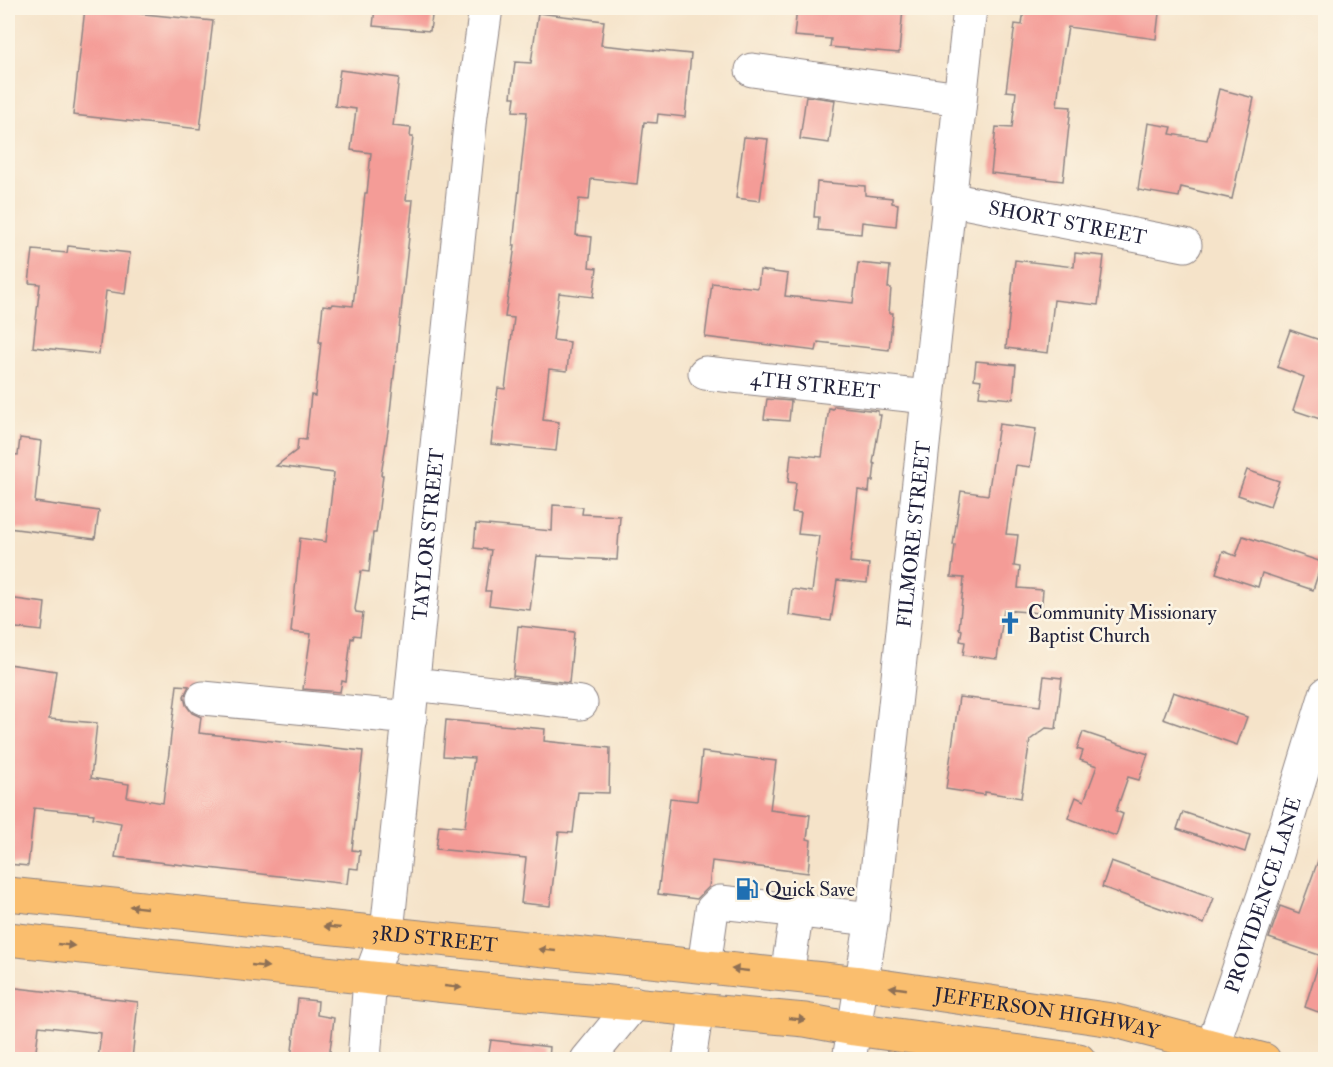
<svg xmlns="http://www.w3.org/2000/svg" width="1333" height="1067" font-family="'IM FELL Double Pica',serif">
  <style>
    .building { fill: #f49c97 }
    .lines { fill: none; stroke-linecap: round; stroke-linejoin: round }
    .minor-casing { stroke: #8c8282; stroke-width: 35 }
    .major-casing { stroke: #8c8282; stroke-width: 35 }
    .minor { stroke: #fff; stroke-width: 33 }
    .major { stroke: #fabe6e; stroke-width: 33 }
    .oneway { fill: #8e7054 }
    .labels { text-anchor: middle; stroke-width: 5; stroke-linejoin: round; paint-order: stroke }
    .street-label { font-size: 20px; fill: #22223b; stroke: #fcf5e5 }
    .poi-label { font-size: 20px; fill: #22223b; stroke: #fcf5e5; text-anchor: start }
  </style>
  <rect width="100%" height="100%" fill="#fcf5e5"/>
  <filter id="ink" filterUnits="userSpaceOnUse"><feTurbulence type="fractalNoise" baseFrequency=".0167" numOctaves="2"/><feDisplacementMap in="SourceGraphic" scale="12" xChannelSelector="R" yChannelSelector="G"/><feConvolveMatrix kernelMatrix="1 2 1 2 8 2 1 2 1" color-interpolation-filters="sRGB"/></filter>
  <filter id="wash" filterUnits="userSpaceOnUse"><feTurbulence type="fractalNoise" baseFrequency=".008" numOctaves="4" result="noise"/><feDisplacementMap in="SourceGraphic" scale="24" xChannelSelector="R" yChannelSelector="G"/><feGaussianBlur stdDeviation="1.35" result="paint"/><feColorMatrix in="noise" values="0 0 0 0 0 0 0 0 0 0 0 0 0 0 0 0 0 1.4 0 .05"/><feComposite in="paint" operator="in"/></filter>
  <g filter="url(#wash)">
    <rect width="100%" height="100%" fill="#f5e3c9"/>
    <g id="blocks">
      <g class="building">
        <path d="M85,8L213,21L200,129L73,115Z"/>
        <path d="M375,8H433L430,31L373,26Z"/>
        <path d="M797,8H903L899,53L830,47L831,39L794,36Z"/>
        <path d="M1024,8H1118L1159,13L1156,39L1068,27L1061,67L1057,106L1071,107L1063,181L991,173L996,127L1012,128L1016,92L1006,91L1015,24L1022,25Z"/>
        <path d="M538,13L604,21L601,45L691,54L685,117L658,114L657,123L644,122L637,184L591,179L589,200L579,199L576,235L592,237L589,267L597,268L593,297L559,293L553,340L570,342L567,371L549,369L543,420L559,422L556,451L491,444L498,388L505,389L514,318L505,317L515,245H513L527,112L513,111L515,97H511L515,62L531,63Z"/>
        <path d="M340,70L399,78L393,126L411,128L410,137H413L406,200H413L388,431L381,475H383L376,533H373L369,572L361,571L355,609L356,612L363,613L360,636L354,635L353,639L351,638L346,682L342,681L340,692L303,689L311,634L291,632L300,538L326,542L334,473L276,466L297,450L298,439L306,440L311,395L315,396L321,342H319L323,305L332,306L333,304L353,306L365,193H367L371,153L351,150L356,109L335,106Z"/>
        <path d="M1219,89L1254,98L1232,199L1181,187L1179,197L1138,190L1148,123L1172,127L1170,134L1207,140Z"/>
        <path d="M806,96L835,100L829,143L800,139Z"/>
        <path d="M744,137L768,139L760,201L736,198Z"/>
        <path d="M817,182L865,186V195L892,198V203L898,204L896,226L862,222L861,234L818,230L819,217H814Z"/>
        <path d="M68,246L130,253L125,294L106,291L99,354L33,347L40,284L29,283L33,250L67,253Z"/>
        <path d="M1075,253L1104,256L1098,305L1054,300L1048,353L1006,348L1015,260L1074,267Z"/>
        <path d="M858,263L890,266L888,288H891L889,313H893L889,350L818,342L816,351L705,337L712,283L758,288L760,270L788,274L785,296L853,303Z"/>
        <path d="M1290,330L1326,342V421L1293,410L1304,377L1277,367Z"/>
        <path d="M976,361L1016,365L1013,399L979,396L981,380L974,379Z"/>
        <path d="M767,399L791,401L789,421L764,419Z"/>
        <path d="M834,406L878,411V415H881L873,463L875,464L873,481H870L869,492L858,490L850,562L869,564L867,583L837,580L831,621L789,615L792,589L812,592L819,536L798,534L801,513L792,512L796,483L788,482L791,454L822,457L829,408L833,409Z"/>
        <path d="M999,424L1036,429L1030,467L1016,465L1006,534L1018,535L1014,566L1020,567L1018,588L1043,590L1041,613L1004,610L997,659L963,655L965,642L960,641L962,630L959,629L964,578L951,577L955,545H953L961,491L988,495Z"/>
        <path d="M20,438L41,441L35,502L99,511L95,539L8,528V454L18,455Z"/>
        <path d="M1247,470L1279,481L1270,506L1238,495Z"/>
        <path d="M553,505L583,507L582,514L620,516L617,560L537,556L530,610L489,605L491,591H485L491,550L474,548L476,524L552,531Z"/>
        <path d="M1243,536L1322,562L1313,590L1262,573L1258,587L1216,573L1223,551L1236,556Z"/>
        <path d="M8,598L45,603L42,631L8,627Z"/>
        <path d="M518,626L574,632L569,683L513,676Z"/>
        <path d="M8,664L56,671L49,719L97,723L91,778L129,784L127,797L163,803L177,685L189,686L184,696L186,705L192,713L201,717L199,733L363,751L352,850L360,851L358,869L349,868L347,884L115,857L121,823L93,818L94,814L34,808L28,866L8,864Z"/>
        <path d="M1044,676L1062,678L1056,729L1046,728L1030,740L1021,798L985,792V795L946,789L959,697L1040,706Z"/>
        <path d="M1173,692L1247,717L1237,745L1163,719Z"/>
        <path d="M446,720L545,729L544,741L610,748L609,793L578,792L573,833L559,832L550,906L521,903L526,858L436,849L439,825L465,827L474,758L443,756Z"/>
        <path d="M1083,732L1148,754L1139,780L1128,777L1116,811L1123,814L1116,836L1068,818L1076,797L1084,801L1097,766L1080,760L1083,751L1077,749Z"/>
        <path d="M702,752L776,761L770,810L810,815L807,839L811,840L808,873L712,861L709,887L697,899L658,894L670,798L697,801Z"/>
        <path d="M1183,812L1250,835L1245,852L1177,829Z"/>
        <path d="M1323,847H1326V1015L1305,1007L1321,956L1325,957L1269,938L1280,906L1299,913Z"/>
        <path d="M1111,861L1214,898L1204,924L1102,887Z"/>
        <path d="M8,987L138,1002L132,1059H98L101,1033L39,1026L35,1059H8Z"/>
        <path d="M298,999L318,1001L317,1015L334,1018L329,1059H291Z"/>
        <path d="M491,1040L550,1047L549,1059H488Z"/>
      </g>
    </g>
  </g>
  <g filter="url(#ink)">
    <use href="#blocks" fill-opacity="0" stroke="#8c8282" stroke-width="1.5"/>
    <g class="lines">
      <g class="minor-casing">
        <g id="minor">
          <path d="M752,70L960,99"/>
          <path id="s1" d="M948,199L1185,245"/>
          <path id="s2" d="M705,373L927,397"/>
          <path d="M413,684L581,703"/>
          <path d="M203,698L410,718"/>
          <path d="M704,966L712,910L720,902L872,919"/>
          <path d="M787,975L797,910"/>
          <path id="s3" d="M364,1060L370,978L387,932L471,115L486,8"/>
          <path d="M587,1060L634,1003"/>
          <path d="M689,1060L697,1009"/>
          <path id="s4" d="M849,1060L872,919L970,8"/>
          <path id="s5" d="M1208,1060L1271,874L1326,694"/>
        </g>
      </g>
      <g class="major-casing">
        <g id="major">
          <path id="s6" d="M8,894L861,983L1112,1020L1264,1060"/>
          <path d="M8,939L493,991L805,1020L854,1029L1079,1060"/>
        </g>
      </g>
      <use href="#minor" class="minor"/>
      <use href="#major" class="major"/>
    </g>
    <defs><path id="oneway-solid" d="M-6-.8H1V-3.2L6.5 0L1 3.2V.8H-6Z" transform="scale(1.5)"/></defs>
    <g class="oneway">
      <use href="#oneway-solid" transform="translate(138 907) rotate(-174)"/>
      <use href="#oneway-solid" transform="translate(332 927) rotate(-174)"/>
      <use href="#oneway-solid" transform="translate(66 945) rotate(6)"/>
      <use href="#oneway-solid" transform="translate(547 950) rotate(-174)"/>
      <use href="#oneway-solid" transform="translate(260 966) rotate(6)"/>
      <use href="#oneway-solid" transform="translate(740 970) rotate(-174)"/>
      <use href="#oneway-solid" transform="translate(453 987) rotate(6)"/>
      <use href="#oneway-solid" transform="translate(898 988) rotate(-172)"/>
      <use href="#oneway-solid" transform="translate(797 1019) rotate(6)"/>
    </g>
  </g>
  <defs>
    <g id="church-bare" transform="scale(1.8)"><path d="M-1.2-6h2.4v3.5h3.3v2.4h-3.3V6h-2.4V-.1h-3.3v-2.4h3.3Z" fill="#1f6fb2" stroke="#fcf5e5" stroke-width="2.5" paint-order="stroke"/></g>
    <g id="fuel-bare" transform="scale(1.8)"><path d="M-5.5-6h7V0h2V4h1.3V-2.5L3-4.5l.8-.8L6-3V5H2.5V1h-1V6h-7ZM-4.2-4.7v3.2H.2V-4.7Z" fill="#1f6fb2" stroke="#fcf5e5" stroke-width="2.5" paint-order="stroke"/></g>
  </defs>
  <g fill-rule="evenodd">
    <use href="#church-bare" x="1010" y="623"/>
    <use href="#fuel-bare" x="747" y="889"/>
  </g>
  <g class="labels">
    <g class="street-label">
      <text dy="7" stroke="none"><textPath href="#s1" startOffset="122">SHORT STREET</textPath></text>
      <text dy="7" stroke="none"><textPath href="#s2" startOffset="111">4TH STREET</textPath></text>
      <text dy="7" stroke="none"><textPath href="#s4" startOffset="530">FILMORE STREET</textPath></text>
      <text dy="7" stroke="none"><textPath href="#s3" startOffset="531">TAYLOR STREET</textPath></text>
      <text dy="7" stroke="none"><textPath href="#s5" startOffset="174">PROVIDENCE LANE</textPath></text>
      <text dy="7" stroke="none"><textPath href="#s6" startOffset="429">3RD STREET</textPath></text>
      <text dy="7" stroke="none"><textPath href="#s6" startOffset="1046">JEFFERSON HIGHWAY</textPath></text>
    </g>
    <g class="poi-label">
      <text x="1028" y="619">Community Missionary<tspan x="1028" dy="23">Baptist Church</tspan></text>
      <text x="765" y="896">Quick Save</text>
    </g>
  </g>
  <rect width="1333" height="1067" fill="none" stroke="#fcf5e5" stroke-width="30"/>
</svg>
